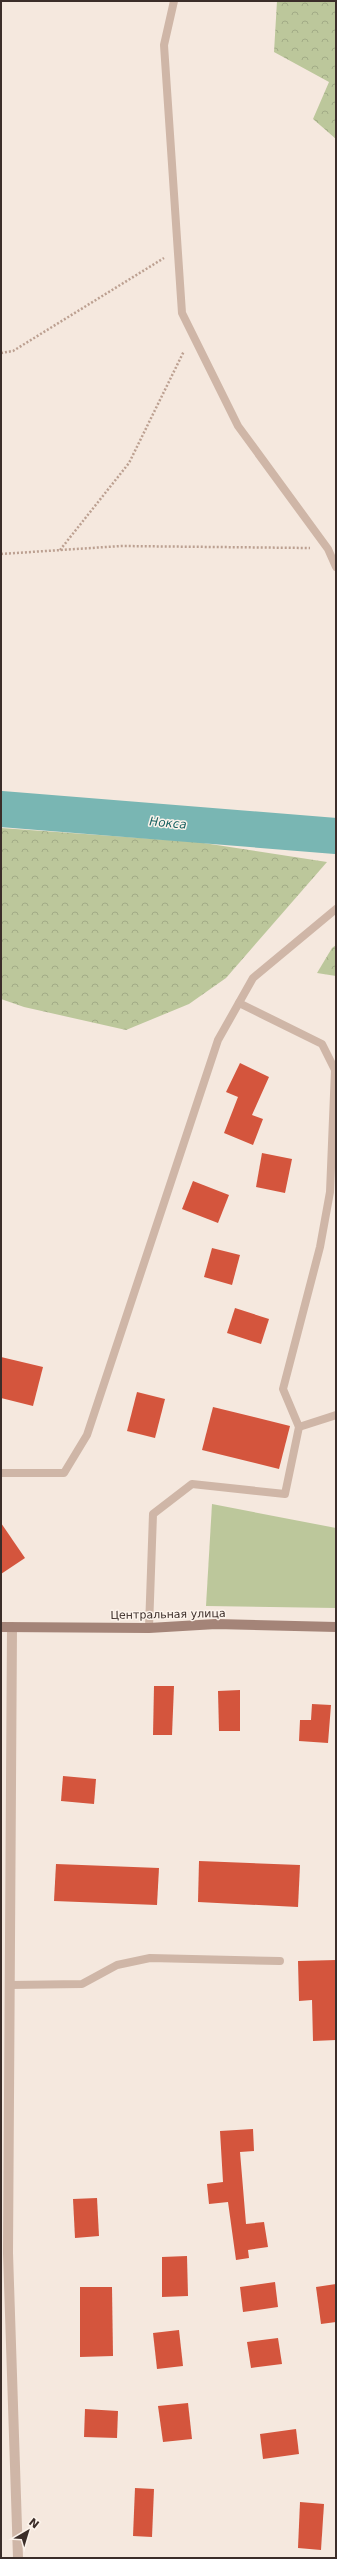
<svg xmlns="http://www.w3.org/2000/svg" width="337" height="2559" font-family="'DejaVu Sans',sans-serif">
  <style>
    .forest { fill: url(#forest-crowns) }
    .green { fill: #bcc79b }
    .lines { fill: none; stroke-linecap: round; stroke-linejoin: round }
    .river { stroke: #79b6b3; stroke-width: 36 }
    .building { fill: #d4553d }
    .path { stroke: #bca091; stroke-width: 2.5; stroke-dasharray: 2 2; stroke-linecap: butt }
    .lane { stroke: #cfb6a7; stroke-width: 8 }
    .street { stroke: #cfb6a7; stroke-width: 10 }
    .secondary { stroke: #a48478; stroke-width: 10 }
    .labels { text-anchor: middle; stroke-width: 3; stroke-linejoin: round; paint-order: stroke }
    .street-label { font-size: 11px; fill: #3b2d29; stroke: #fcf3eb }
    .water-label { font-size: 12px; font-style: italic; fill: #196261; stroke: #fcf3eb }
  </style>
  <defs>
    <pattern id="forest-crowns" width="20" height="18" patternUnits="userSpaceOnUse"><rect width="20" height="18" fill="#bcc79b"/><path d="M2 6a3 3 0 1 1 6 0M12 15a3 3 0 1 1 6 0" fill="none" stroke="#a2ab86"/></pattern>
  </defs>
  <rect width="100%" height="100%" fill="#f5e8de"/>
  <g class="forest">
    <path d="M277,1H336V139L313,119L329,82L274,52Z"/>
    <path d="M1,828L197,842L327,862L226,978L189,1004L126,1030L24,1007L1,999Z"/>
    <path d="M336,945V976L317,973L332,948Z"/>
  </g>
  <path class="green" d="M212,1504L336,1528V1608L206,1606Z"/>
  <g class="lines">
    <path class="river" d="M1,809L336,836"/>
  </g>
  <g class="building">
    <path d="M240,1063L269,1077L252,1115L263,1119L253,1145L224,1133L238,1097L226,1092Z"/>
    <path d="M262,1153L292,1159L285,1193L256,1187Z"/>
    <path d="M193,1181L229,1195L218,1223L182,1209Z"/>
    <path d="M212,1248L240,1255L232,1285L204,1277Z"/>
    <path d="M235,1308L269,1319L261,1344L227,1333Z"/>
    <path d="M1,1357L43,1367L33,1406L1,1398Z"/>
    <path d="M137,1392L165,1399L155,1438L127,1431Z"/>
    <path d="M213,1407L290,1426L279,1469L202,1450Z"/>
    <path d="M1,1523L25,1558L1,1574Z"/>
    <path d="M154,1686H174L172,1735H153Z"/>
    <path d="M240,1690V1731H219L218,1691Z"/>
    <path d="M312,1704L331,1705L328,1743L299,1741L300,1720H311Z"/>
    <path d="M63,1776L96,1779L94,1804L61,1801Z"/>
    <path d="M199,1861L300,1865L298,1907L198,1902Z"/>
    <path d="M56,1864L159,1868L157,1905L54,1901Z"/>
    <path d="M336,1960V2040L313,2041L312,2000L299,2001L298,1961Z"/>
    <path d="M253,2129L254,2151L240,2152L246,2224L264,2222L268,2247L248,2250L249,2258L236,2260L228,2202L209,2204L207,2184L223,2182L220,2131Z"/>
    <path d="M97,2198L99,2236L75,2238L73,2199Z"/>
    <path d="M187,2256L188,2296L162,2297V2257Z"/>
    <path d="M275,2282L278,2307L243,2312L240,2287Z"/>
    <path d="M336,2284V2322L321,2324L316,2287Z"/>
    <path d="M80,2287H112L113,2356L80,2357Z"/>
    <path d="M179,2330L183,2366L157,2369L153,2333Z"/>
    <path d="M278,2338L282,2364L251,2368L247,2342Z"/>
    <path d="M188,2403L192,2439L163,2442L158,2406Z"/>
    <path d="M85,2409L118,2411L117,2438L84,2437Z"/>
    <path d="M296,2429L299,2454L263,2459L260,2434Z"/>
    <path d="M135,2488L154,2489L152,2537L133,2536Z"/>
    <path d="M300,2502L324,2504L321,2550L298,2548Z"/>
  </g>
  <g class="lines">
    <g class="path">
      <path d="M1,353L13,351L164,258"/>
      <path d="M60,550L129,463L184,351"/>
      <path d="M1,554L121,546L310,548"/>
    </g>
    <g class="lane">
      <path d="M174,1L164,45L182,313L238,426L328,549L336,567"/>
      <path d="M299,1427L336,1415"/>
      <path d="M1,1473H64L87,1435L218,1040L253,978L336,909"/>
      <path d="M149,1628L153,1514L192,1484L285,1494L299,1427L283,1389L320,1247L330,1192L335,1070L322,1044L239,1003"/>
      <path d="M10,1985L82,1984L117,1965L150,1958L280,1961"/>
    </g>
    <path class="street" d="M12,1627L8,2253L18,2558"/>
    <path class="secondary" d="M1,1627L149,1628L216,1624L336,1627"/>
  </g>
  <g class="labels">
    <g class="street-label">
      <text transform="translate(168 1614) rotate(-1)" y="4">Центральная улица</text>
    </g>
    <g class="water-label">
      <text transform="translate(168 823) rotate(5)" y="4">Нокса</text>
    </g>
  </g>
  <rect width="337" height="2559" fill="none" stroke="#3b2d29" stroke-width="4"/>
  <g transform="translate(28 2531) rotate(38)" stroke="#fcf3eb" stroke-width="3" paint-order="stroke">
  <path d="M0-3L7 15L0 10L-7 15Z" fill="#3b2d29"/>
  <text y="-6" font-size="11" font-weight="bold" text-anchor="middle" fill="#3b2d29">N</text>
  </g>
</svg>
